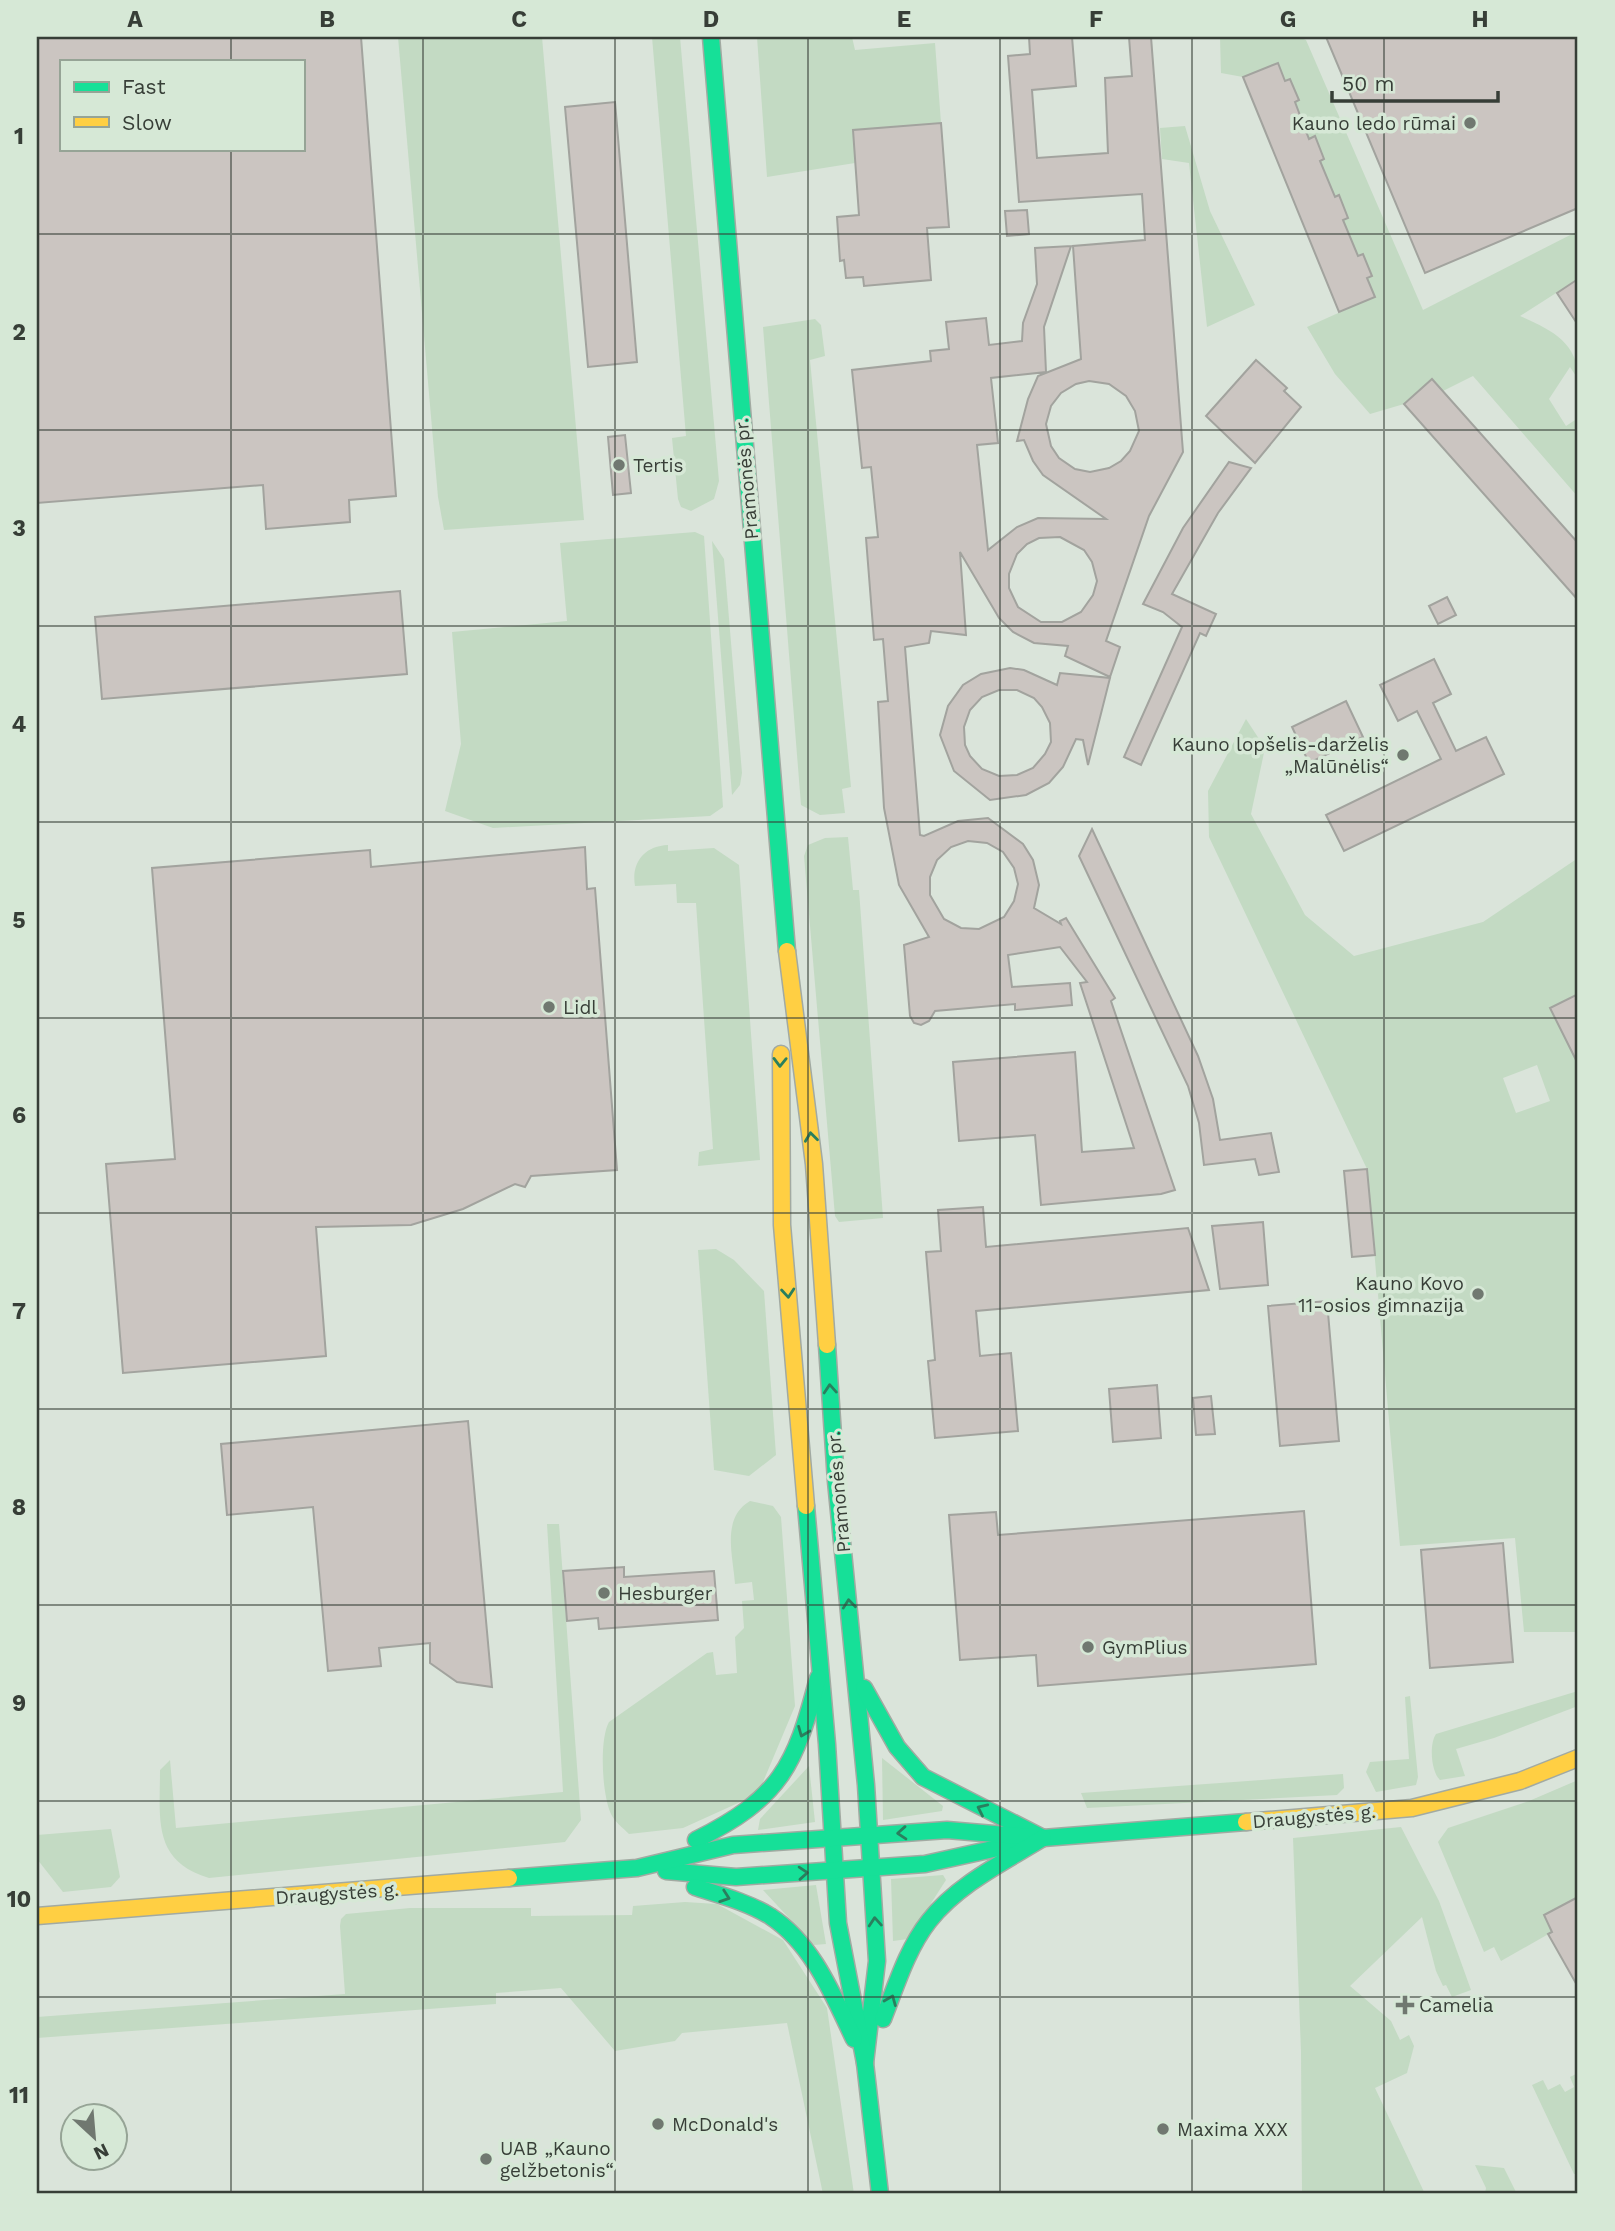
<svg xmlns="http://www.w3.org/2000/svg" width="1615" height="2231" font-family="'Work Sans',sans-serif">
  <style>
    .green { fill: #c3dac3; fill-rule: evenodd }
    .building { fill: #cbc5c1; stroke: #a2a39e; stroke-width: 2; fill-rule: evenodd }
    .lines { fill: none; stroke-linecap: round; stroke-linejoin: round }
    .fast-casing { stroke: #a2aaa2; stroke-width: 19 }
    .slow-casing { stroke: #a2aaa2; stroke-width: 19 }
    .fast { stroke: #16e098; stroke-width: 16 }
    .slow { stroke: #ffcf43; stroke-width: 16 }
    .oneway { stroke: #2a7f5e }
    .grid { fill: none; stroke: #373e37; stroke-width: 2; stroke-opacity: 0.55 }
    .poi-dot { fill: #707870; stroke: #d6e8d6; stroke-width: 2.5 }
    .labels { text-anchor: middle; stroke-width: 7; stroke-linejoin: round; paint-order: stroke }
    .poi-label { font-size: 19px; fill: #373e37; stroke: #d6e8d6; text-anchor: start }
    .street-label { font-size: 19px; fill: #373e37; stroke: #d6e8d6 }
    .neatline { fill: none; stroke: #373e37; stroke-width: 2.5 }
    .grid-label { font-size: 23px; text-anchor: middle; font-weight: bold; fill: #373e37 }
  </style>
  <rect width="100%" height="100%" fill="#dae4da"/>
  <g class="green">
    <path d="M398,37H542L584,520L444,530L438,497Z"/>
    <path d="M652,37H680L719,481L714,499L691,511L681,507L678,499L672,438L686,436Z"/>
    <path d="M757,37H852L855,50L935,43L941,123L853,130L855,163L767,177Z"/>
    <path d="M1220,37H1298L1306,40L1423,310L1578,231V279L1520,316C1551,330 1578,342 1578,379L1570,367L1549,399L1566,426L1578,418V497L1473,376L1443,391L1432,379L1404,404L1370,414L1335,374L1307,327L1374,297L1367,278L1372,275L1363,254L1358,256L1343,220L1348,218L1338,195L1335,197L1320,161L1324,159L1315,137L1309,139L1295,102L1290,79L1285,81L1277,63L1243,77L1221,73Z"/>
    <path d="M1185,126L1210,211L1255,305L1207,327L1189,163L1162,159L1160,128Z"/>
    <path d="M815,319L821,325L825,356L810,360L851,787L842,789L845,813L820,815L801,805L763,327Z"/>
    <path d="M695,532L704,536L723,807L710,816L493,828L445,811L461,744L452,632L567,621L560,543Z"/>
    <path d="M712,541L724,559L742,773L740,785L732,795Z"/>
    <path d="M1246,719L1265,748L1251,814L1305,915L1354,956L1483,922L1578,858V994L1551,1008L1578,1061V1632H1524L1515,1538L1400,1546L1367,1169L1209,837L1208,791ZM1537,1065L1550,1101L1516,1113L1503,1078Z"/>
    <path d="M848,837L853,890H859L883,1218L839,1222L835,1216L804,856L808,845L825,838Z"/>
    <path d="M668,845V851L714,848L739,865L760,1160L698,1166L699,1152L713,1149L696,903H677L676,884L635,886C631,863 644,846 668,845Z"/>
    <path d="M716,1249L734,1260L764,1291L776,1455L749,1476L714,1470L698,1250Z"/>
    <path d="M750,1501L773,1506L781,1517L795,1706L758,1794L683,1828L629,1834C623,1828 614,1821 611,1814C602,1795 599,1740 609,1722L707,1653L713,1652L716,1675L737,1673L735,1637L744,1628L742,1601L754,1600L752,1582L735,1584C733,1555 721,1518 750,1501Z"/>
    <path d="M547,1524H559L581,1820L565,1842L209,1878C152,1861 160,1819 160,1770L170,1760L176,1828L563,1792Z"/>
    <path d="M1578,1691V1706L1494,1738L1456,1749L1465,1776L1440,1780C1431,1772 1429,1744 1436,1734Z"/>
    <path d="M1410,1696L1418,1777L1416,1785L1376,1792L1366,1772L1370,1762L1409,1759L1405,1697Z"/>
    <path d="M882,1758L943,1806L942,1811L883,1820Z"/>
    <path d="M809,1766L815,1822L758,1830L760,1819Z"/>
    <path d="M1343,1774L1344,1788L1337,1795L1087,1808L1081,1793Z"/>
    <path d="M1578,1780V1897L1544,1915L1552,1932L1501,1961L1494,1947L1484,1952L1438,1842L1448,1828L1529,1801Z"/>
    <path d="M1401,1827L1439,1901L1471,1990L1452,1997L1446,1985L1443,1986L1436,1971L1422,1917L1350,1986L1391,2021L1400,2040L1409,2035L1414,2046L1407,2073L1375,2088L1425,2194H1302L1301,2052L1293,1838Z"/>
    <path d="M111,1829L120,1877L111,1887L63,1892L37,1859V1835Z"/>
    <path d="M943,1875L946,1880L908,1939L893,1941L891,1879Z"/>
    <path d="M816,1885L826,1944L814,1945L763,1890Z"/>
    <path d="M685,1902L717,1904L783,1940L827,2008L854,2194H823L787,2023L682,2033L675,2041L615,2051L561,1988L496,1993V2004L37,2038V2017L345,1994L340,1926L341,1919L346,1914L410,1908H531V1916L632,1915L633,1906Z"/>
    <path d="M1578,2073V2174H1574L1532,2085L1543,2080L1548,2090L1560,2084L1565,2092L1574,2087L1570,2077Z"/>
    <path d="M1475,2165L1504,2168L1517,2194H1485L1486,2188Z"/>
  </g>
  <g class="building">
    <path d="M37,37H361L396,496L349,500L350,522L266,529L263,485L37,503ZM61,61H303V149H61Z"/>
    <path d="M1029,37H1072L1076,86L1032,90L1037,158L1108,153L1105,78L1132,76L1129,37H1151L1183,452L1149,516L1106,641L1120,647L1110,677L1065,656L1068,646L1034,643L1013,632L999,618L960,552L966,635L931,631L929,643L905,647L920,835L924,836L958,821L988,818L1023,844L1033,860L1039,885L1034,908L1061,924L1060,921L1066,918L1115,998L1111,1001L1175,1190L1161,1194L1041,1205L1035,1135L959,1141L953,1062L1075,1052L1082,1152L1134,1148L1080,983L1087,982L1060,947L1008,955L1012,987L1070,983L1072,1005L1015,1010V1004L935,1011L929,1021L921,1025L914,1023L910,1016L904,945L929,937L899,885L884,808L878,702L888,701L883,639L874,640L866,538L878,537L871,467L862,468L852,370L931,361L930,351L949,349L946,322L986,318L989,345L1022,341L1023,323L1037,284L1035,248L1071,246L1044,327L1046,372L991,378L998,443L977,445L988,550L1017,527L1038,518L1106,519L1043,475L1033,461L1024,440L1017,441L1028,399L1038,376L1081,359L1073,246L1145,240L1142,194L1019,202L1008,56L1030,54ZM1089,381L1109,384L1126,396L1135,411L1139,431L1130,451L1121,461L1109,468L1090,472L1075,469L1059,458L1051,446L1046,424L1051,406L1061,393L1076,384ZM1060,537L1084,550L1092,562L1097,581L1093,595L1081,612L1062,622H1041L1018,607L1009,588V574L1017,554L1027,544L1039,538ZM968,841L987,843L1003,852L1014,868L1018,884L1014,901L1004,917L979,929L961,928L944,919L930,895V877L937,860L951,847Z"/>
    <path d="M1326,37H1578V208L1425,273Z"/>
    <path d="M1278,63L1285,81L1290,79L1299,100L1295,102L1309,139L1315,136L1324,159L1320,161L1335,197L1339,195L1348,218L1343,220L1358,256L1363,254L1372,276L1367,278L1375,297L1339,312L1243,77Z"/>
    <path d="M615,102L637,362L588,367L565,107Z"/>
    <path d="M941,123L949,227L927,228L931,280L864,286L863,277L846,278L844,260L840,261L837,217L859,215L853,130Z"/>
    <path d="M1027,210L1029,234L1007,236L1005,211Z"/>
    <path d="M1578,279V325L1557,293Z"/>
    <path d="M1256,360L1287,388L1284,391L1301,407L1255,463L1206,416Z"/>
    <path d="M1432,379L1578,543V600L1404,404Z"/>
    <path d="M625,435L631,493L613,495L608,437Z"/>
    <path d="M1229,462L1251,468L1218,513L1172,594L1216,614L1206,636L1200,633L1141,765L1124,757L1182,627L1163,612L1143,604L1183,528Z"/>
    <path d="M400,591L407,674L102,699L95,617Z"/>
    <path d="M1447,597L1456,615L1438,624L1429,606Z"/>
    <path d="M1434,659L1451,694L1433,703L1456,751L1486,737L1504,774L1344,851L1326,815L1441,759L1417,711L1398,721L1380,685Z"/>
    <path d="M1010,668L1024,670L1057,685L1060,673L1110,678L1088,765L1083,740L1076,739L1063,767L1049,783L1026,795L990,800L954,771L940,735L948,706L963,685L981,674ZM999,690H1017L1034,698L1042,707L1050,723L1051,742L1045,754L1033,768L1017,775L999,776L982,769L970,756L965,745L964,727L970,710L982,697Z"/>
    <path d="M1346,701L1363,737L1309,763L1292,727Z"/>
    <path d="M1092,829L1198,1056L1213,1099L1220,1140L1271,1133L1279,1172L1259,1175L1255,1159L1204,1165L1199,1123L1188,1086L1079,856Z"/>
    <path d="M585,847L587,889L595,888L617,1170L531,1176L525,1187L515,1184L463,1209L411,1225L316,1227L326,1356L123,1373L106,1164L175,1159L152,868L370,850L371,867Z"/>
    <path d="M1578,994V1064L1550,1008Z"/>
    <path d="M1367,1169L1375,1255L1352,1257L1344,1171Z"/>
    <path d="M983,1207L986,1247L1188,1228L1209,1290L976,1311L980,1356L1011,1353L1018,1431L935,1438L928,1361L935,1360L926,1252L941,1251L938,1210Z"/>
    <path d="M1263,1222L1268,1285L1220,1289L1212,1226Z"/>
    <path d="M1327,1301L1339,1441L1280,1446L1268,1306Z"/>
    <path d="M1157,1385L1161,1438L1113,1442L1109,1389Z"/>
    <path d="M1211,1396L1215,1434L1196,1435L1193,1398Z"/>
    <path d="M468,1421L492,1687L457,1682L430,1663V1643L379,1648L381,1666L328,1671L313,1507L227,1515L221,1444Z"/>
    <path d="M1304,1511L1316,1664L1038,1686L1036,1655L960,1660L949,1515L996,1512L998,1535Z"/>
    <path d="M1503,1543L1513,1662L1430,1668L1421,1550Z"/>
    <path d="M624,1567V1577L714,1571L718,1620L599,1629L598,1618L567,1621L563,1571Z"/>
    <path d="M1578,1897V1987L1548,1934L1552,1932L1544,1915Z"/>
  </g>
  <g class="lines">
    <g class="fast-casing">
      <g id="fast">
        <path d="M711,37L787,951"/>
        <path d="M827,1345L836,1481L866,1785L877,1961L865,2063"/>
        <path d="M806,1506L827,1744L838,1923L865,2063L880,2194"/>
        <path d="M864,1688L897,1747L923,1777L1043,1838"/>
        <path d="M696,1840C780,1798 795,1767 818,1678"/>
        <path d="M666,1871L736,1877L925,1864L1043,1838L1246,1822"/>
        <path d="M509,1878L637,1868L733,1845L947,1830L1042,1838"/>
        <path d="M695,1887C720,1895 747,1902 770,1916C813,1944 833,1995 854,2039"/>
        <path d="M883,2019C896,1986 907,1949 929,1921C958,1884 1004,1862 1043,1838"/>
      </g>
    </g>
    <g class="slow-casing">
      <g id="slow">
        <path d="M787,951L814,1164L827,1345"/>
        <path d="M781,1054L782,1225L806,1506"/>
        <path d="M1246,1822L1412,1808L1520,1781L1578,1758"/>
        <path d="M37,1916L509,1878"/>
      </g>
    </g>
    <use href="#fast" class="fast"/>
    <use href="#slow" class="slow"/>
  </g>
  <defs><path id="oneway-chevron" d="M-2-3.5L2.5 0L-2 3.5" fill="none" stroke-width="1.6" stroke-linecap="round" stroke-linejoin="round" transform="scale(1.75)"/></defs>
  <g class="oneway">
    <use href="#oneway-chevron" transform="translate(780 1062) rotate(91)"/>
    <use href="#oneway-chevron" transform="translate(811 1137) rotate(-97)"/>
    <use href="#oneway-chevron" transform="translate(788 1293) rotate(85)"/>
    <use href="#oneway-chevron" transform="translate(830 1389) rotate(-94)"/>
    <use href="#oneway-chevron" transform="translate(849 1604) rotate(-96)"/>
    <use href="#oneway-chevron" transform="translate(803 1732) rotate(112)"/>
    <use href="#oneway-chevron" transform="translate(982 1809) rotate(-155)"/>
    <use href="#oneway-chevron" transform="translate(902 1833) rotate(176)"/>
    <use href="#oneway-chevron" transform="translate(803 1873) rotate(-4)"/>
    <use href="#oneway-chevron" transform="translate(725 1897) rotate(19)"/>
    <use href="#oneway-chevron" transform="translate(875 1922) rotate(-94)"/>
    <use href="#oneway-chevron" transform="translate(891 2000) rotate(-68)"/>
  </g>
  <path class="grid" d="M231,37V61M423,37V2194M615,37V2194M808,37V2194M1000,37V2194M1192,37V2194M1384,37V2194M231,149V2194M37,234H1578M37,430H1578M37,626H1578M37,822H1578M37,1018H1578M37,1213H1578M37,1409H1578M37,1605H1578M37,1801H1578M37,1997H1578"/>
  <g class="poi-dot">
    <circle cx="1470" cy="123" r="7"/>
    <circle cx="619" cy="465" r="7"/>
    <circle cx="1403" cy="755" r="7"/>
    <circle cx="549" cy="1007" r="7"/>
    <circle cx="1478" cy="1294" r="7"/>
    <circle cx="604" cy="1593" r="7"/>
    <circle cx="1088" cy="1647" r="7"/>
    <path d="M1401.5 1994.5h7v7h7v7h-7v7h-7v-7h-7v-7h7z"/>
    <circle cx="658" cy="2124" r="7"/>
    <circle cx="1163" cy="2129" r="7"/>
    <circle cx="486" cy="2159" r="7"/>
  </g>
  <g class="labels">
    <g class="poi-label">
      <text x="1456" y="130" text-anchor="end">Kauno ledo rūmai</text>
      <text x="633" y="472">Tertis</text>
      <text x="1389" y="751" text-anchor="end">Kauno lopšelis-darželis<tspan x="1389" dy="22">„Malūnėlis“</tspan></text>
      <text x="563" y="1014">Lidl</text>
      <text x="1464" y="1290" text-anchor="end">Kauno Kovo<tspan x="1464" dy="22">11-osios gimnazija</tspan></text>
      <text x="618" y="1600">Hesburger</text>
      <text x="1102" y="1654">GymPlius</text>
      <text x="1419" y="2012">Camelia</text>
      <text x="672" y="2131">McDonald's</text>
      <text x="1177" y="2136">Maxima XXX</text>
      <text x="500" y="2155">UAB „Kauno<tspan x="500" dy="22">gelžbetonis“</tspan></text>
    </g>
    <g class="street-label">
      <text transform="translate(746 479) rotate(-95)" y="7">Pramonės pr.</text>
      <text transform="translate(838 1492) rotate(-95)" y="7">Pramonės pr.</text>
      <text transform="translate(1314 1816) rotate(-5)" y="7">Draugystės g.</text>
      <text transform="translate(337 1893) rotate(-4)" y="7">Draugystės g.</text>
    </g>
  </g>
  <rect width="1615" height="2231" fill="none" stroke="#d6e8d6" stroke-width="77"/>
  <rect x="60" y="60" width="245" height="91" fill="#d6e8d6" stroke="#96a496" stroke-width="2"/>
  <rect x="74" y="82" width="35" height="10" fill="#16e098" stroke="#96a496" stroke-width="2"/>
  <text x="122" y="94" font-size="21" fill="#373e37">Fast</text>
  <rect x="74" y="117" width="35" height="10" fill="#ffcf43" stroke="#96a496" stroke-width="2"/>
  <text x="122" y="130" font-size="21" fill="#373e37">Slow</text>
  <g transform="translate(94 2137) rotate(154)"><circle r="33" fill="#d6e8d6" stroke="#96a496" stroke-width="2"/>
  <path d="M0-5L12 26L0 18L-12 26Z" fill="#707870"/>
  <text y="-10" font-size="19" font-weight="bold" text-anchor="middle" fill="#373e37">N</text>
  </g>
  <path d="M1332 91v10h166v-10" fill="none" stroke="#373e37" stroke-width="3.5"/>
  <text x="1342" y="91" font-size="21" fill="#373e37" stroke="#d6e8d6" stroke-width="5" paint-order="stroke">50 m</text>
  <rect x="38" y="38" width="1538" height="2154" class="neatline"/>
  <g class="grid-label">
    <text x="135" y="27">A</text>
    <text x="327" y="27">B</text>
    <text x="519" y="27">C</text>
    <text x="711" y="27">D</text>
    <text x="904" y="27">E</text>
    <text x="1096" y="27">F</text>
    <text x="1288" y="27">G</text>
    <text x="1480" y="27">H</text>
    <text x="19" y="144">1</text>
    <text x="19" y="340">2</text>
    <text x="19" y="536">3</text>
    <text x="19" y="732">4</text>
    <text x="19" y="928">5</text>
    <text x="19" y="1123">6</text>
    <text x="19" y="1319">7</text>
    <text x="19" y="1515">8</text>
    <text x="19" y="1711">9</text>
    <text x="19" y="1907">10</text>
    <text x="19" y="2103">11</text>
  </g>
</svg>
